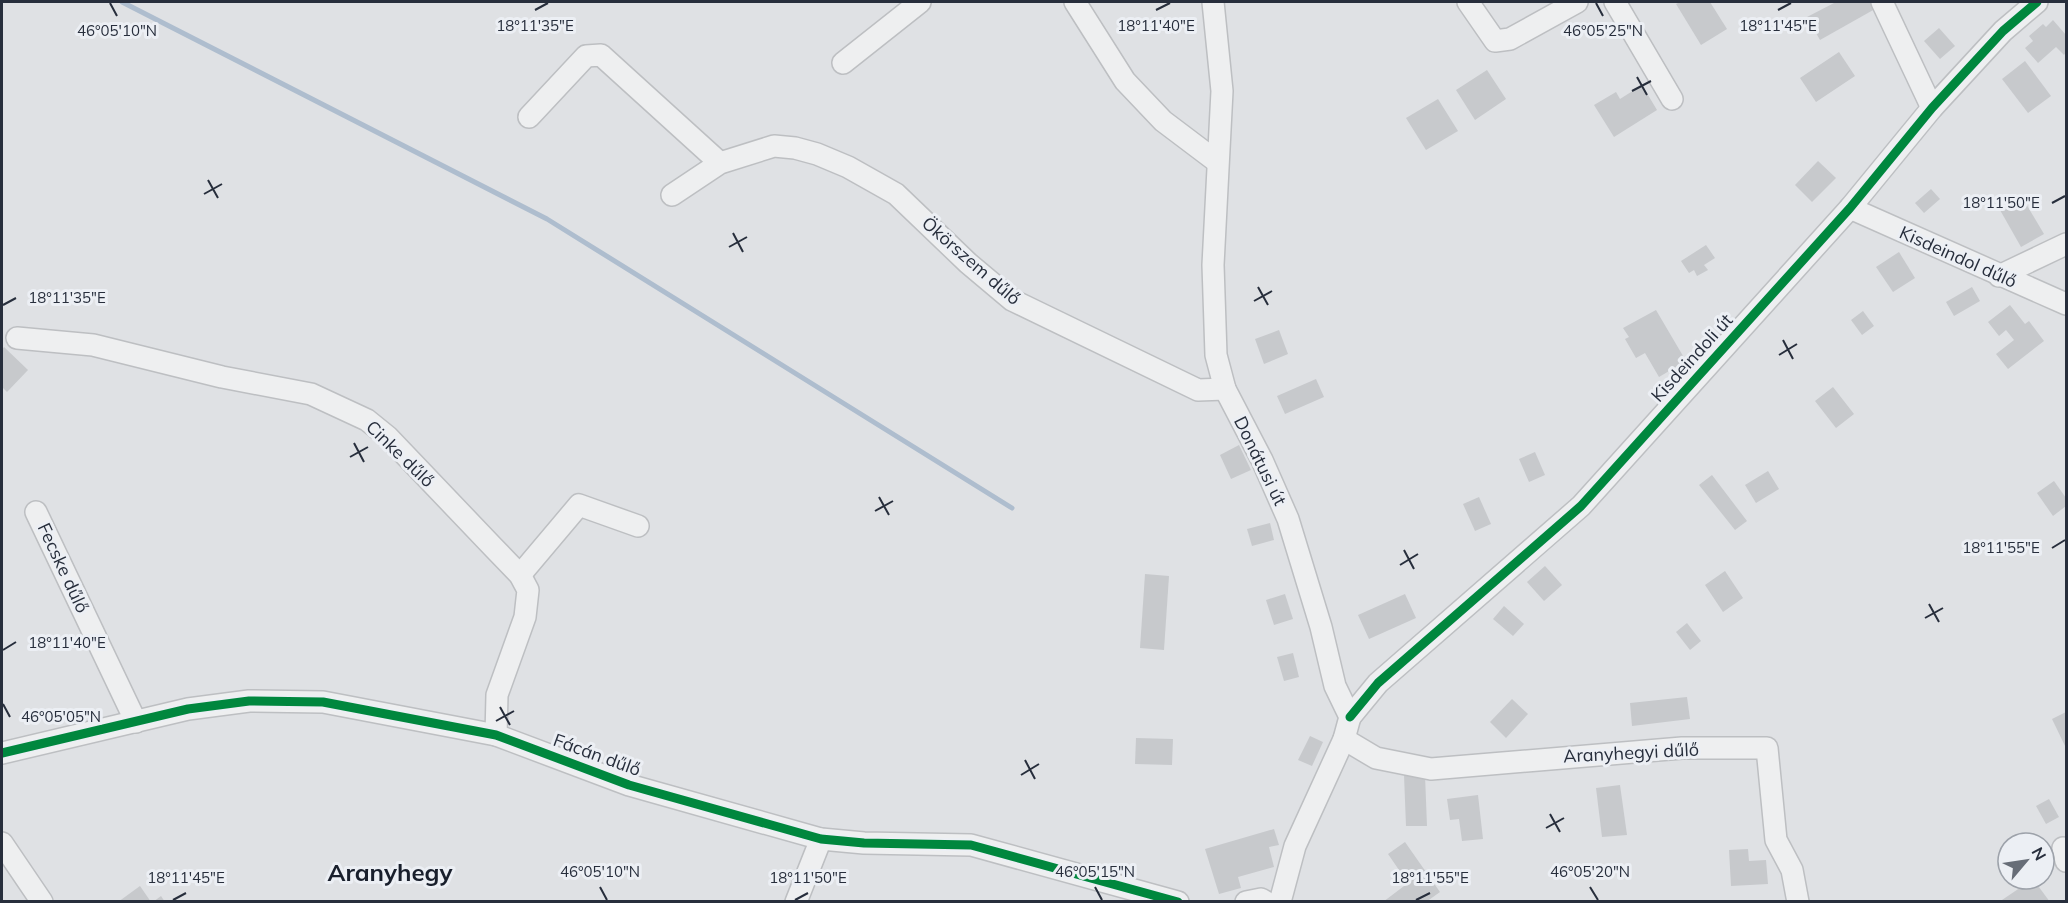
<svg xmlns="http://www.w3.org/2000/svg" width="2068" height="903" font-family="Mulish,sans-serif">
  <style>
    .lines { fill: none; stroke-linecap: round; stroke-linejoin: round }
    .stream { stroke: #aebdce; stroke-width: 5 }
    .building { fill: #c7c9cc }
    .street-casing { stroke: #bdbfc2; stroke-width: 24 }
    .street { stroke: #eeeff0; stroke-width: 21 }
    .cycleway-casing { stroke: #eceff4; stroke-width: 13 }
    .cycleway { stroke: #00873e; stroke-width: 9 }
    .ticks { fill: none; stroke: #272e3c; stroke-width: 2 }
    .labels { text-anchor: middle; stroke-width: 6; stroke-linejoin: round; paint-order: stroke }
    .street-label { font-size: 18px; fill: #272e3c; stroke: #eceff4 }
    .district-label { font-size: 24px; font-weight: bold; fill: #191f2c; stroke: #eceff4 }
    .ticks-label { font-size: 15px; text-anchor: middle; fill: #272e3c; stroke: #eceff4; stroke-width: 6; stroke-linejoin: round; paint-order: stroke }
  </style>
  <rect width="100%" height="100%" fill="#dfe1e4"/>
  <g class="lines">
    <path class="stream" d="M122,2L547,219L1012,508"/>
  </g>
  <g class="building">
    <path d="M1680,2H1710L1727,29L1701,45L1676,4Z"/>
    <path d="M1836,2H1871L1875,9L1820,40L1807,17Z"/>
    <path d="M2053,20L2066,35V52L2064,55L2056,47L2038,63L2025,48L2033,41L2029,36L2043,24L2046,27Z"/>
    <path d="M1939,28L1955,46L1940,59L1924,41Z"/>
    <path d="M1839,52L1855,76L1816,102L1800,78Z"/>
    <path d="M2025,61L2051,96L2028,113L2002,79Z"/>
    <path d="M1487,70L1506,99L1475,120L1456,90Z"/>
    <path d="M1642,85L1657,110L1614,137L1594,105L1616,92L1620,99Z"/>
    <path d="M1438,99L1458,131L1426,150L1406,118Z"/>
    <path d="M1818,161L1836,178L1812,202L1795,185Z"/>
    <path d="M1931,189L1940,199L1924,213L1915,203Z"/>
    <path d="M2022,197L2044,234L2021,247L2000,210Z"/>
    <path d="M1706,245L1715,258L1704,265L1708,270L1697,276L1694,270L1689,273L1681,261Z"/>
    <path d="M1899,252L1915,278L1893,292L1876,267Z"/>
    <path d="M1972,287L1980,301L1954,316L1946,302Z"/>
    <path d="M2010,305L2025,324L2029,321L2044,341L2008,369L1996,354L2014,340L2006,330L1999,336L1988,322Z"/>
    <path d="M1656,310L1686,361L1659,377L1645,353L1636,358L1625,339L1629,337L1623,328Z"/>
    <path d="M1863,311L1874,326L1862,335L1851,320Z"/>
    <path d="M1279,330L1288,354L1264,364L1255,339Z"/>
    <path d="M4,347L28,370L7,392L2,387V350Z"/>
    <path d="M1316,379L1324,397L1285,414L1277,396Z"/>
    <path d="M1833,387L1854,414L1836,428L1815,401Z"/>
    <path d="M1239,445L1251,470L1231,479L1220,455Z"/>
    <path d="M1535,452L1545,475L1529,482L1519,459Z"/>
    <path d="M1768,471L1779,489L1756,503L1745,485Z"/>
    <path d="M1712,475L1747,521L1735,530L1699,485Z"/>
    <path d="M2054,481L2066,498V506L2053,516L2037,493Z"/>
    <path d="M1479,497L1491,524L1475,531L1463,504Z"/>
    <path d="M1270,523L1274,540L1252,546L1247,529Z"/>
    <path d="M1545,566L1562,585L1544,601L1527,582Z"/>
    <path d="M1725,571L1743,598L1723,612L1705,585Z"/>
    <path d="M1145,574L1169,576L1164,650L1140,648Z"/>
    <path d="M1285,594L1293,619L1274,625L1266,600Z"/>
    <path d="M1405,594L1416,618L1369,639L1358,615Z"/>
    <path d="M1504,606L1524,624L1513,636L1493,619Z"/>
    <path d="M1687,623L1701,641L1690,650L1676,632Z"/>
    <path d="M1293,653L1299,677L1284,681L1277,657Z"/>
    <path d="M1687,697L1690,719L1632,726L1630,703Z"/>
    <path d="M1512,699L1528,714L1506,738L1490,722Z"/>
    <path d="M2066,712V748L2052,719Z"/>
    <path d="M1310,736L1323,742L1312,766L1298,760Z"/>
    <path d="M1136,738L1173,739L1172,765L1135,764Z"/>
    <path d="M1404,775H1425L1427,826H1406Z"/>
    <path d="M1620,785L1627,835L1602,837L1596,788Z"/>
    <path d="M1478,795L1483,839L1462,841L1459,819L1450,820L1447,799Z"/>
    <path d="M2049,799L2059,817L2046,824L2036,806Z"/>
    <path d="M1274,829L1279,845L1269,847L1274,867L1238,877L1241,888L1219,894L1205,849Z"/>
    <path d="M1405,842L1440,892L1426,902H1383L1408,883L1388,854Z"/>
    <path d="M1748,849L1749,861L1766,860L1768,884L1731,886L1729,850Z"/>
    <path d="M2033,879L2050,902H1999Z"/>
    <path d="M140,886L151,902H118Z"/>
    <path d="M161,896L165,902H153Z"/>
  </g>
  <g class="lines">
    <g class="street-casing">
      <g id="street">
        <path d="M1075,2L1125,81L1163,121L1216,161"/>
        <path d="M1213,2L1222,91L1213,265L1216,355L1225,389L1262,460L1288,519L1321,627L1335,686L1350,717L1344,739L1295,846L1280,902"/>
        <path d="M1468,2L1495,41L1510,39L1577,2"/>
        <path d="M1615,2L1672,99"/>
        <path d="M1882,2L1932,108"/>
        <path d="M843,63L920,2"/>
        <path d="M529,117L586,56L601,55L720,163"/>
        <path d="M672,195L720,163L774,146L795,148L817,154L848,167L896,194L968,263L1012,300L1198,390L1225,389"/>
        <path d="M1850,208L2066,304"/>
        <path d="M1999,276L2066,244"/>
        <path d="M17,338L93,345L222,377L311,394L367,420L388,437L492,546L520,575L528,590L525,617L497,695L496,735"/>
        <path d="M36,512L136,722"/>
        <path d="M520,575L579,505L638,526"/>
        <path d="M1350,717L1378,683L1581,506L1850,208L1932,108L2003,31L2037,2"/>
        <path d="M1344,739L1376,758L1431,769L1682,748H1767L1776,840L1792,870L1798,902"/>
        <path d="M2,753L188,709L249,701L323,702L496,735L629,785L821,839L864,843L971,845L1178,902"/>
        <path d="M2,843L42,902"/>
        <path d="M2063,848L2066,861"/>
        <path d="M796,902L821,839"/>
        <path d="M1246,902L1261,899L1266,902"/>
      </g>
    </g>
    <use href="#street" class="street"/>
    <g class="cycleway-casing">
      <g id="cycleway">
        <path d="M1350,717L1378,683L1581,506L1850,208L1932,108L2003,31L2037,2"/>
        <path d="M2,753L188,709L249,701L323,702L496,735L629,785L821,839L864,843L971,845L1178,902"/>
      </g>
    </g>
    <use href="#cycleway" class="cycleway"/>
  </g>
  <path class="ticks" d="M110,3L117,16M1596,3L1603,16M535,10L548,3M1156,10L1170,3M1778,10L1791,3M1637,77L1647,95M1632,91L1651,81M208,180L218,198M204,194L222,184M2052,203L2065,196M733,233L743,252M729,247L747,237M1258,287L1268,305M1254,301L1272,291M3,305L16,298M1783,340L1793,359M1779,355L1797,344M354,443L364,462M350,457L368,447M879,497L889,515M875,511L893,501M2052,548L2065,540M1404,550L1414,569M1400,565L1418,554M1929,604L1939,622M1925,618L1943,608M3,650L16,642M3,704L10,717M500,707L510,725M496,721L514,711M1025,760L1035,779M1021,775L1039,764M1550,814L1560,832M1546,828L1564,818M600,887L607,900M1095,887L1102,900M1590,887L1598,900M173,900L186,893M795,900L808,893M1416,900L1430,893"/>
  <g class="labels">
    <g class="street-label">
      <text transform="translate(1958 257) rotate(24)" y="6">Kisdeindol dűlő</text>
      <text transform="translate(971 261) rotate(41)" y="6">Ökörszem dűlő</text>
      <text transform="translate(1692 358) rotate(-48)" y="6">Kisdeindoli út</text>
      <text transform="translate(400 454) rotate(44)" y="6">Cinke dűlő</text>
      <text transform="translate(1260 461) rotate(64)" y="6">Donátusi út</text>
      <text transform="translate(63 568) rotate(65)" y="6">Fecske dűlő</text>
      <text transform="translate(1631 753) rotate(-3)" y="6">Aranyhegyi dűlő</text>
      <text transform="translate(597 755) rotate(20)" y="6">Fácán dűlő</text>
    </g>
    <g class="district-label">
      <text x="390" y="881">Aranyhegy</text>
    </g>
  </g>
  <g class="ticks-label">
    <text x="535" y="31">18°11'35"E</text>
    <text x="1156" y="31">18°11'40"E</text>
    <text x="1778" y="31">18°11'45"E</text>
    <text x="117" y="36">46°05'10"N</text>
    <text x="1603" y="36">46°05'25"N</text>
    <text x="2001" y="208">18°11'50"E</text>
    <text x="67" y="303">18°11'35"E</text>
    <text x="2001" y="553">18°11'55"E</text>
    <text x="67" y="648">18°11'40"E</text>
    <text x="61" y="722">46°05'05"N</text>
    <text x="600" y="877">46°05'10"N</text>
    <text x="1095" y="877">46°05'15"N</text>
    <text x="1590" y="877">46°05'20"N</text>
    <text x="186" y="883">18°11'45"E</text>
    <text x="808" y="883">18°11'50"E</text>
    <text x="1430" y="883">18°11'55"E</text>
  </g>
  <rect width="2068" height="903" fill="none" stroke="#272e3c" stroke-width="6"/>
  <g transform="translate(2026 861) rotate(61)"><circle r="28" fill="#eceff4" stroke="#9da2aa" stroke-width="1.5"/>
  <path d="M0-4.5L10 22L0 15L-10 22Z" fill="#676d77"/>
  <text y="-9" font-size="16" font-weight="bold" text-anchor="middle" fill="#272e3c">N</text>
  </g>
</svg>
